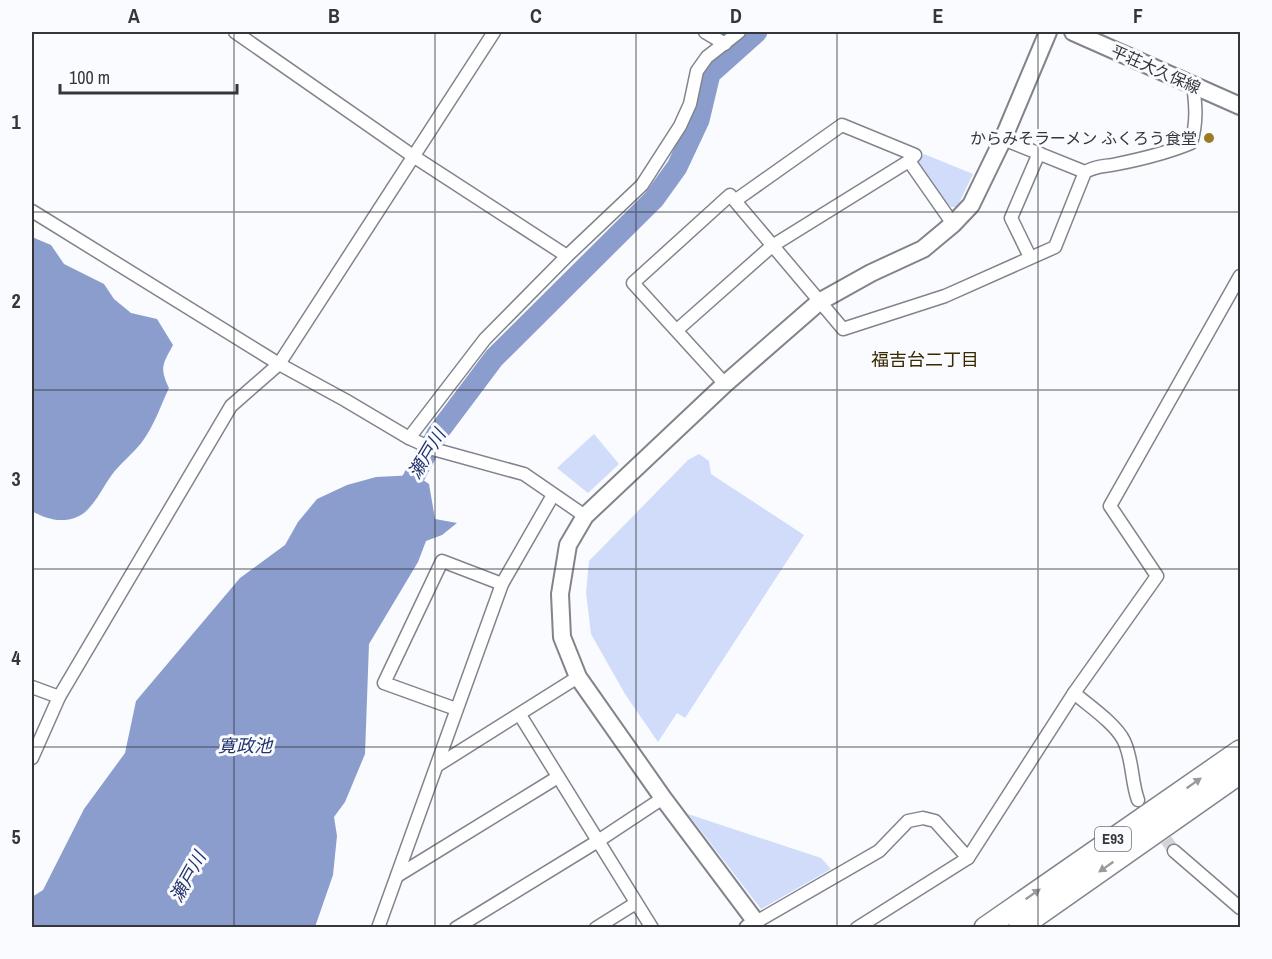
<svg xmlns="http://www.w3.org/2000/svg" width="1272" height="959" font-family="'Archivo Narrow','Noto Sans JP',sans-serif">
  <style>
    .green { fill: #d0dcfa }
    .water { fill: #8b9dcd }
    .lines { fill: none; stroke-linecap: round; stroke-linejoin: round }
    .river { stroke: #8b9dcd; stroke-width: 21 }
    .street-tunnel { stroke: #d2d4d7; stroke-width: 12; stroke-dasharray: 12 6; stroke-linecap: butt }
    .street-casing { stroke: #81848b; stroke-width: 15 }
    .secondary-casing { stroke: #81848b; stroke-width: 20 }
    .highway-casing { stroke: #81848b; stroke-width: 24 }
    .street { stroke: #fff; stroke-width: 12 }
    .secondary { stroke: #fff; stroke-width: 16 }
    .highway { stroke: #fff; stroke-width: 21 }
    .oneway { fill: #9a9a9c }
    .grid { fill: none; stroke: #35363a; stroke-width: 1.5; stroke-opacity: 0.55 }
    .poi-dot { fill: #9b7c25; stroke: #f9fbfe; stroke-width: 2 }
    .labels { text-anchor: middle; stroke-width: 6; stroke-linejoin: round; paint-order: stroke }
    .shield { fill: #f9fbfe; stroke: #707175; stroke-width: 1.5 }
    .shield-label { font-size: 15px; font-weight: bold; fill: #35363a }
    .street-label { font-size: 16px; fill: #35363a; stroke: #f9fbfe }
    .poi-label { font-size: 16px; fill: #35363a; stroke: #f9fbfe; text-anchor: end }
    .neighbourhood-label { font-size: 18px; fill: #372900; stroke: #f9fbfe }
    .water-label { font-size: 18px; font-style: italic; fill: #21316b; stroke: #f9fbfe }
    .neatline { fill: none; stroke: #35363a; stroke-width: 2 }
    .grid-label { font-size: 20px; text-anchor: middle; font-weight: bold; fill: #35363a }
  </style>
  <rect width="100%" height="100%" fill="#f9fbfe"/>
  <g class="green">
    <path d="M924,154L973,174L957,207H951L916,165Z"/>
    <path d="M594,434L619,464L588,493L557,468Z"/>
    <path d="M699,454L709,461L711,474L804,535L685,718L677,713L658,742L625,694L591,634L586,593L589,561L688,460Z"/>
    <path d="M688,814L821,858L831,869L761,909Z"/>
  </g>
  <g class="water">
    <path d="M32,237L51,245L64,264L104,284L114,299L131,313L157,319L173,345C163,364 159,367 169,388C161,405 154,426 142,442C133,454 120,463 111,476C103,487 96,503 84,513C67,525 47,520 32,511Z"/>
    <path d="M416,475L429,484L435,519L457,523L442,535L426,541L418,562L369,644L365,754L345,802L334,817L337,836L333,875L315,927H32V897L43,890L84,809L125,753L136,701L240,578L285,545L298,522L317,499L347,485L376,477Z"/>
  </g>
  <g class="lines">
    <path class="river" d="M402,499L437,434L494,358L654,199L677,167L699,120L710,74L757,32"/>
    <path class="street-tunnel" d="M1156,825L1174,851"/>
    <g class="street-casing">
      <g id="street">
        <path d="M235,32L413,156L567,256"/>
        <path d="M705,32L725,44"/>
        <path d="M1003,139L1085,172"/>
        <path d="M736,200L842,125L915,155L909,161L953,224"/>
        <path d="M32,211L279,364L345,400L409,438L433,449L524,474L585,516"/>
        <path d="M1030,257L1011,218L1039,153"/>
        <path d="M677,330L772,246L909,161"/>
        <path d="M725,384L633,283L730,195L843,329L945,296L1055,247L1085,172C1098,165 1103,167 1117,164C1142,159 1167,153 1191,143C1197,123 1196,106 1193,85"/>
        <path d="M409,438L485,339L567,256L642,185L680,126L690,104L697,71L707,57L739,32"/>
        <path d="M32,687L59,697"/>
        <path d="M1074,693C1088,705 1116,724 1124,741C1133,760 1131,781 1138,800"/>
        <path d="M456,709L384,683L442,561L502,584"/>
        <path d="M520,715L652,928"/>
        <path d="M32,758L59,697L231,406L279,364L494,32"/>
        <path d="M438,765L578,677"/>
        <path d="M1174,851L1240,908"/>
        <path d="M397,876L558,777"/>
        <path d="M756,922L879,851L908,821L923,818L935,821L968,858"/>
        <path d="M378,928L502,584L553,495"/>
        <path d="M456,928L598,841L663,798"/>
        <path d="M596,928L636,903"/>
        <path d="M857,928L968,858L1074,693L1157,576L1110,506L1240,276"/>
      </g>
    </g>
    <g class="secondary-casing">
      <g id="secondary">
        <path d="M1073,32L1240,106"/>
        <path d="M748,928L756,922L663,798L578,677L562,637L560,594L568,545L585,516L725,384L819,302L871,273L923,249L953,224L971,205L1003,139L1048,32"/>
      </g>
    </g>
    <g class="highway-casing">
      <g id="highway">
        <path d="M985,928L1240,751"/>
        <path d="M1019,928L1240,773"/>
      </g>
    </g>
    <use href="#street" class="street"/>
    <use href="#secondary" class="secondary"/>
    <use href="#highway" class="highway"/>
  </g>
  <defs><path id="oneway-solid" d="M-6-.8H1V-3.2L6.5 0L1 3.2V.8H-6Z" transform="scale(1.5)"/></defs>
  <g class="oneway">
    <use href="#oneway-solid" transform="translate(1194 783) rotate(-35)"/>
    <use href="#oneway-solid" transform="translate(1106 867) rotate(145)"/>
    <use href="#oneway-solid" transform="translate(1033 894) rotate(-35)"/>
  </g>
  <path class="grid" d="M234,32V928M435,32V928M636,32V928M837,32V928M1038,32V928M32,212H1240M32,390H1240M32,569H1240M32,747H1240"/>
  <circle class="poi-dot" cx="1209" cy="138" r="6"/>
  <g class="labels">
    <rect class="shield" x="1095" y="827" width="36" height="24" rx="4.5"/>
    <g class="shield-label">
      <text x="1113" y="844">E93</text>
    </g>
    <g class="street-label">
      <text transform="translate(1156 69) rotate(24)" y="6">平荘大久保線</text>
    </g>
    <g class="poi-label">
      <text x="1197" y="144">からみそラーメン ふくろう食堂</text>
    </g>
    <g class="neighbourhood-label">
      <text x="925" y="366">福吉台二丁目</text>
    </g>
    <g class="water-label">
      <text transform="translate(427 454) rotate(-59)" y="6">瀬戸川</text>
      <text x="245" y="752">寛政池</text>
      <text transform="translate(188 877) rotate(-61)" y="6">瀬戸川</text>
    </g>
  </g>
  <rect width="1272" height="959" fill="none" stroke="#f9fbfe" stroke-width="66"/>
  <path d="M60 84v9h177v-9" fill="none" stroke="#35363a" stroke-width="3"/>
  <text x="69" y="84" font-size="18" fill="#35363a" stroke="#f9fbfe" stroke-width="4.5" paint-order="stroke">100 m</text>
  <rect x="33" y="33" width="1206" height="893" class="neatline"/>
  <g class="grid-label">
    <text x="134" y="23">A</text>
    <text x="334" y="23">B</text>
    <text x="536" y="23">C</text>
    <text x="736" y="23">D</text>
    <text x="938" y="23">E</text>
    <text x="1138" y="23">F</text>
    <text x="16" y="129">1</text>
    <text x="16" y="308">2</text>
    <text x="16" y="486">3</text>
    <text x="16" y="665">4</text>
    <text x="16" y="844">5</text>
  </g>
</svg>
